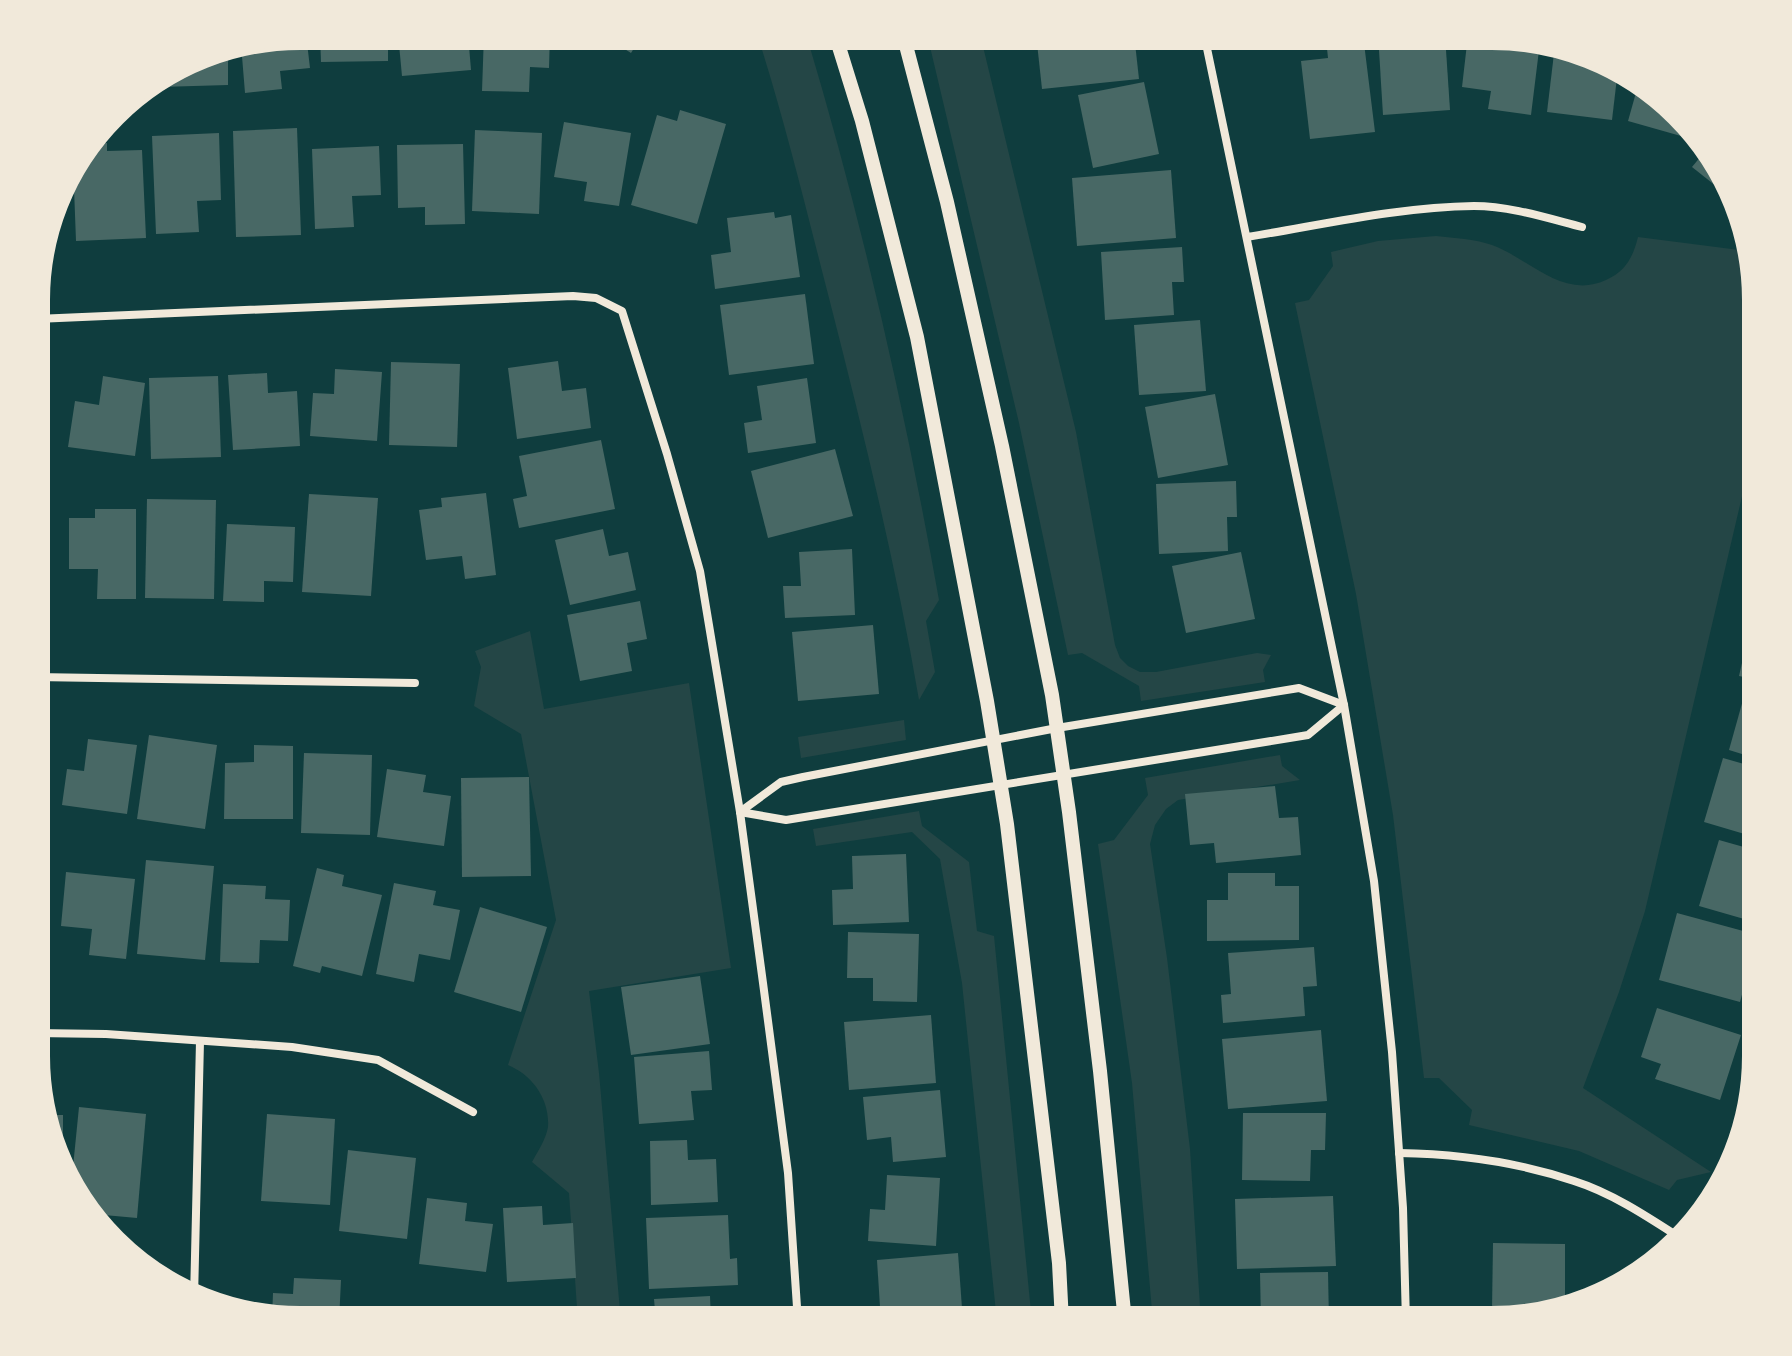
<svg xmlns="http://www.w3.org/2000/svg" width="1792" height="1356" font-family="Quicksand,sans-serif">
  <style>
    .green { fill: #244646 }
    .building { fill: #486865 }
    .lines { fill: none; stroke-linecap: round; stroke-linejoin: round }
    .minor { stroke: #f1e9da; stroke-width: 8 }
    .tertiary { stroke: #f1e9da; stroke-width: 14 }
    .rim { fill: none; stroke: #f1e9da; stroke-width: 4 }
  </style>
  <rect width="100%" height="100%" fill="#0f3d3e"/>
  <g class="green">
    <path d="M757,34H806C862,220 905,409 939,600L926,621L935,672L919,700C896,565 863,431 829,298C806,209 785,121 757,34Z"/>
    <path d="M927,34H980L1076,432L1115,645L1120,658L1128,666L1140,672H1156L1257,653L1271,655L1263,670L1265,682L1141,701L1139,686L1082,653L1068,655L1019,423Z"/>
    <path d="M1436,236C1455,238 1474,239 1492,245C1530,259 1563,300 1606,280C1626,271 1633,257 1638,237L1747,251L1758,300V428L1645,911L1619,992L1583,1088L1711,1172L1677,1180L1669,1190L1579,1151L1469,1125L1472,1110L1439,1078H1424L1393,815L1356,594L1295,303L1309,300L1333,266L1331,252L1378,241Z"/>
    <path d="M530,631L544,709L689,683L731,968L589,991L599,1073L621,1322H578L569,1193L532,1162C538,1151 546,1139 548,1127C550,1099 532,1075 508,1065L556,920L521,734L474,706L481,667L475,651Z"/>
    <path d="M904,720L906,740L801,758L798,737Z"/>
    <path d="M1280,755L1282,766L1300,780L1178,800L1166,809L1155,825L1150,844L1167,958L1190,1149L1201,1322H1153L1132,1083L1098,844L1114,840L1148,795L1145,778Z"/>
    <path d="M919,811L922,826L969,862L977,931L994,936L1032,1322H997L962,983L940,859L912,832L816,846L813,829Z"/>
  </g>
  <g class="building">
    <path d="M306,34L310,68L280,71L282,89L245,93L241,44Z"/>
    <path d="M320,34H388V61L321,62Z"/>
    <path d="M398,34H468L471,70L402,76Z"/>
    <path d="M484,34H550L549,68L530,67L529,92L482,91Z"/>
    <path d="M601,34H643L631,53Z"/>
    <path d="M1036,34H1134L1139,79L1042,89Z"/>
    <path d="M1378,34L1445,35L1450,110L1383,115Z"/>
    <path d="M1363,35L1375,132L1310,139L1301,61L1328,58L1326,39Z"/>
    <path d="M1468,35H1509L1540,42L1531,115L1488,109L1491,91L1462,87Z"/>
    <path d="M1555,45L1593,54L1618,69L1612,120L1547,112Z"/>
    <path d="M228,46V85L160,87V79L214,48Z"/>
    <path d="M1144,82L1159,154L1093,168L1078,95Z"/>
    <path d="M1639,82L1667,100L1696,137L1695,140L1628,121Z"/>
    <path d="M680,110L726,124L697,224L631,205L657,115L677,121Z"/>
    <path d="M564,122L631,133L619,206L584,201L587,182L554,177Z"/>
    <path d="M297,128L301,235L236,237L233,131Z"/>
    <path d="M475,130L542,133L539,214L472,211Z"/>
    <path d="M219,133L221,200L197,201L199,232L156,234L152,136Z"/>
    <path d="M107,143V151L142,150L146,238L76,241L73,162L89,144Z"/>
    <path d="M463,144L465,224L425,225V207L398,208L397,145Z"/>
    <path d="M379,146L381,195L352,196L354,227L315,229L312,149Z"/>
    <path d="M1706,150L1731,183L1732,187L1726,194L1692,167Z"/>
    <path d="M1171,170L1176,238L1077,246L1072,178Z"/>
    <path d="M774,212L775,218L791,215L800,277L715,289L711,255L731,252L727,218Z"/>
    <path d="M1182,247L1184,282H1172L1174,315L1105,320L1101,252Z"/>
    <path d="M805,294L814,364L729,375L720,305Z"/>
    <path d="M1200,320L1206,391L1139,395L1134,325Z"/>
    <path d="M558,361L562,391L586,388L591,428L517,439L508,368Z"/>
    <path d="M391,362L460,364L457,447L389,445Z"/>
    <path d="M335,369L382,372L377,441L310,436L313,393L334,394Z"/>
    <path d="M267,373L268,393L297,391L300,446L233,450L228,375Z"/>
    <path d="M103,376L145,383L135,456L68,447L75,401L99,405Z"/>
    <path d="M218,376L221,457L151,459L149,378Z"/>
    <path d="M807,378L816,443L748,453L744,423L762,420L757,386Z"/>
    <path d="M1215,394L1228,465L1158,478L1145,407Z"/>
    <path d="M601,440L615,509L519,528L513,499L527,496L519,456Z"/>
    <path d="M835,449L853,516L768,538L751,471Z"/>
    <path d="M1236,481L1237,517H1227L1228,551L1159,554L1156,484Z"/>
    <path d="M486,493L496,575L465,579L462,556L426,560L419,510L442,507L441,498Z"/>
    <path d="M309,494L378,498L371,596L302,592Z"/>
    <path d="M147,499L216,500L214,599L145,598Z"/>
    <path d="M95,509H136V599H97L98,569H69V518H95Z"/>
    <path d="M227,524L295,527L293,582L264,581V602L223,601Z"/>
    <path d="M603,529L609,556L628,552L636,590L570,605L555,540Z"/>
    <path d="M852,549L855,615L785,618L783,586H801L799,552Z"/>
    <path d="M1241,552L1255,619L1186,633L1172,566Z"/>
    <path d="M640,601L647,639L627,643L632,671L580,681L567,615Z"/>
    <path d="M1755,606L1758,607V680L1739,676Z"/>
    <path d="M873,625L879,694L798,701L792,632Z"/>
    <path d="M1748,682L1758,684V759L1729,750Z"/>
    <path d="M149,735L217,745L205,829L137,819Z"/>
    <path d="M88,739L137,745L127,814L62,805L67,769L84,771Z"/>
    <path d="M254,745L293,746V819H224L225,763L254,762Z"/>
    <path d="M304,753L372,755L370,835L301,833Z"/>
    <path d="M1723,758L1758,768V838L1704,822Z"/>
    <path d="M387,769L426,775L423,792L451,796L444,846L377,837Z"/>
    <path d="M529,777L531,876L462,877L461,778Z"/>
    <path d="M1275,786L1279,818L1298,817L1301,855L1216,863L1214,843L1190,845L1185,794Z"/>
    <path d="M1719,840L1758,851V923L1699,906Z"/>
    <path d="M906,854L909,922L833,925L832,890L853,889L852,856Z"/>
    <path d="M146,860L214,866L205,960L137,954Z"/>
    <path d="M317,868L344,875L342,886L382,895L362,976L322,966L320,973L293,966Z"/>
    <path d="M66,872L135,879L126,959L89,955L92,929L61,926Z"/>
    <path d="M1228,873H1275V886H1299V940L1207,941V900H1228Z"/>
    <path d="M394,883L436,891L433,905L460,910L450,960L419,954L414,982L376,974Z"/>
    <path d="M223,884L266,886L265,899L290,900L288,941L260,940L259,963L220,962Z"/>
    <path d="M480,907L547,927L521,1012L454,992Z"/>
    <path d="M1677,913L1758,935L1757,979L1747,976L1740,1002L1659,980Z"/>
    <path d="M848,932L919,934L917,1002L873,1001V978H847Z"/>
    <path d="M1314,947L1317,986L1303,987L1305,1016L1223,1023L1221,995L1231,994L1228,953Z"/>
    <path d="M700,976L710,1044L631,1055L621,987Z"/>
    <path d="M1657,1008L1741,1035L1720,1100L1655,1079L1661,1064L1641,1057Z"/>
    <path d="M931,1015L936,1083L849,1090L844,1022Z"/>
    <path d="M1321,1030L1327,1101L1228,1109L1222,1039Z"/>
    <path d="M709,1051L712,1090L691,1091L694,1120L639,1124L634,1057Z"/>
    <path d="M940,1090L946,1157L893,1162L891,1137L867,1140L863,1097Z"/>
    <path d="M79,1107L146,1114L137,1218L93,1214L71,1187Z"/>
    <path d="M1243,1113H1326L1325,1150H1311L1310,1181L1242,1180Z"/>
    <path d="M267,1114L335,1119L330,1205L261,1201Z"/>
    <path d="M46,1115H63V1176L62,1174Z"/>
    <path d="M687,1140L688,1160L716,1159L718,1202L651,1205L650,1141Z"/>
    <path d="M348,1150L416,1158L407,1239L339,1231Z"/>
    <path d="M887,1175L940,1178L936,1246L868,1241L870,1209L885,1210Z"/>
    <path d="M1333,1196L1336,1266L1237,1269L1235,1199Z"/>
    <path d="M427,1198L467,1203L465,1221L493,1224L486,1272L419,1264Z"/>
    <path d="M542,1206L543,1225L573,1223L576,1278L507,1282L503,1208Z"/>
    <path d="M728,1215L730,1259L737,1258L738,1285L649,1289L646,1218Z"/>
    <path d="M1493,1243L1565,1244V1305L1540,1311L1492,1310Z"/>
    <path d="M958,1253L963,1322H881L877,1260Z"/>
    <path d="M1328,1272L1329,1322H1261L1260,1273Z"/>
    <path d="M294,1278L341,1280L339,1321H283L272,1319L273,1293L293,1294Z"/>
    <path d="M710,1296L711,1322H656L654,1299Z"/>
    <path d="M355,1309L418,1317V1322L353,1321Z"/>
  </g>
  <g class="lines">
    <g class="minor">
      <path d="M1204,34L1344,705L1374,881L1392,1052L1403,1208L1406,1322"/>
      <path d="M1247,237C1322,225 1398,207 1474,206C1510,206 1547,218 1582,227"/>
      <path d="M36,319L573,296L596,298L622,311L667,454L700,571L740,812L763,983L788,1173L798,1322"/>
      <path d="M35,677L415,683"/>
      <path d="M1299,688L1344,705L1308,735L786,820L740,812L781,782L803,777L1057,728Z"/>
      <path d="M35,1033L106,1034L292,1047L378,1060L473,1112"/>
      <path d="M1399,1153C1458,1154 1518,1162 1574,1181C1612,1193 1648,1217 1682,1239"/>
      <path d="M194,1299L200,1041"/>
    </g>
    <g class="tertiary">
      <path d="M835,34L862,121L917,337L987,701L1007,824L1059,1263L1062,1322"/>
      <path d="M903,34L947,202L1002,446L1052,695L1069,812L1100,1071L1125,1322"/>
    </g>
  </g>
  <path d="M0 0H1792V1356H0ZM300 48H1492A252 252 0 0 1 1744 300V1056A252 252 0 0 1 1492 1308H300A252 252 0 0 1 48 1056V300A252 252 0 0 1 300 48Z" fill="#f1e9da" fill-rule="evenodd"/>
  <path class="rim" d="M300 48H1492A252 252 0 0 1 1744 300V1056A252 252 0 0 1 1492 1308H300A252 252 0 0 1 48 1056V300A252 252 0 0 1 300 48Z"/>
</svg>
